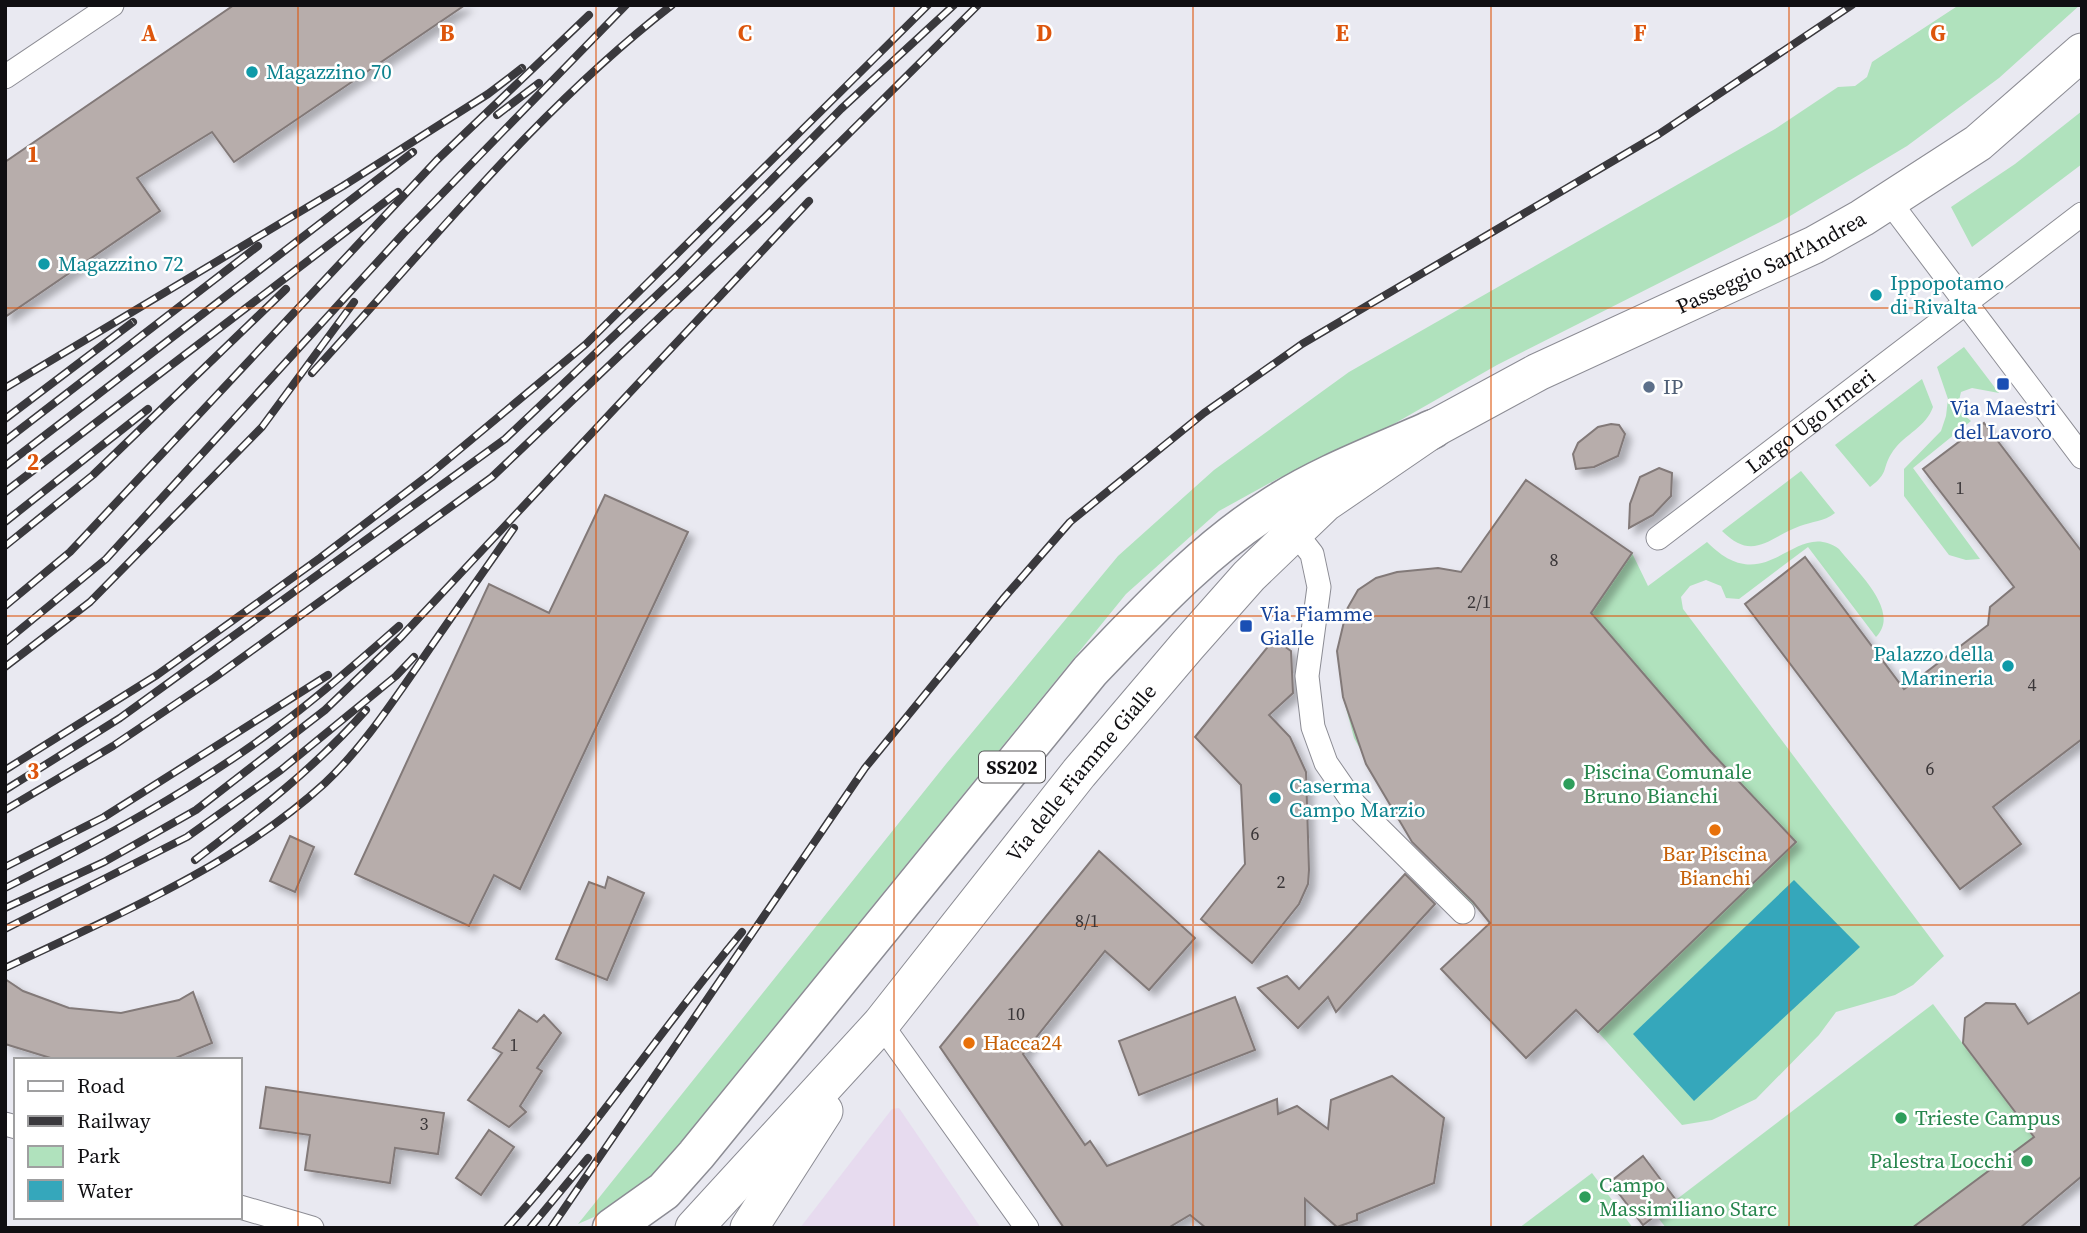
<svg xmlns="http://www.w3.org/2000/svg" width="2087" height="1233" font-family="'Source Serif 4',serif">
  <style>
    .education { fill: #e7dbef }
    .green { fill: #b0e2bd }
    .water { fill: #35a7bb }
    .building { fill: #b7adab; stroke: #827978; stroke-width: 2; filter: url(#shadow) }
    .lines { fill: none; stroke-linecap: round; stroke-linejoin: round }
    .minor-casing { stroke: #8c8c94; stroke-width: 25 }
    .primary-casing { stroke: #8c8c94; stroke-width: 39 }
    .trunk-casing { stroke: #8c8c94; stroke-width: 41 }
    .minor { stroke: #fff; stroke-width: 23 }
    .primary { stroke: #fff; stroke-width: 37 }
    .trunk { stroke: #fff; stroke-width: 38 }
    .rail-casing { stroke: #3a393d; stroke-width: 8 }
    .rail { stroke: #fff; stroke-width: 5; stroke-dasharray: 16; stroke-linecap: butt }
    .grid { fill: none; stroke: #dd550c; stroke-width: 2; stroke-opacity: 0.55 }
    .culture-dot { fill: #0f9aa8; stroke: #fff; stroke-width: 2.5 }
    .transit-dot { fill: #1a4fb4; stroke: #fff; stroke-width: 2.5 }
    .service-dot { fill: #5c6f8a; stroke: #fff; stroke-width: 2.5 }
    .leisure-dot { fill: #2e9e5b; stroke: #fff; stroke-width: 2.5 }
    .food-dot { fill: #e8710a; stroke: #fff; stroke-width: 2.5 }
    .labels { text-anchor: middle; stroke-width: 5; stroke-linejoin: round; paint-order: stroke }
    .number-label { font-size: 18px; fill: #3a3638 }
    .shield { fill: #fff; stroke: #585759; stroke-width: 2 }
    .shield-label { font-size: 19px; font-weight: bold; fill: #100f12 }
    .culture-label { font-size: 21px; fill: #0d838f; stroke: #fff; text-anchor: start }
    .street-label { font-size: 21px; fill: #100f12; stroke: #fff }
    .service-label { font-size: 21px; fill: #4e5e75; stroke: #fff; text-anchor: start }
    .transit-label { font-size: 21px; fill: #164399; stroke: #fff }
    .leisure-label { font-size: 21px; fill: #27864d; stroke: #fff; text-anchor: start }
    .food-label { font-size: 21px; fill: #c56008; stroke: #fff }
    .grid-label { font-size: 23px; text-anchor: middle; font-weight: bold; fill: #dd550c; stroke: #fff; stroke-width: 5; stroke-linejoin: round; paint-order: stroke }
  </style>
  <defs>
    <filter id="shadow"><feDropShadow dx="6" dy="6" stdDeviation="3.5" flood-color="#0004"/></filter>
  </defs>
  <rect width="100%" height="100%" fill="#e9e9f1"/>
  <path class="education" d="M899,1108L981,1228H800L892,1109Z"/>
  <g class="green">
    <path d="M1959,5H2080L1999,78L1907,146L1780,222L1497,365L1336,457L1279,478L1219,511L1126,594L654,1175L619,1206L578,1224L946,764L1118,556L1214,470L1349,372L1775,129L1838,87L1855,86L1867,77L1872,62Z"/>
    <path d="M2082,111V164L1972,247L1951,207L2015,164Z"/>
    <path d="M1964,347L1999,393L1972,388L1961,392L1957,409L1971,421L1913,468L1980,559L1966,560L1949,555L1904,496V469L1941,431L1946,416L1948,399L1937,367Z"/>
    <path d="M1922,379L1933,407C1926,427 1905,434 1893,451C1881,469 1890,472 1870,487L1835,445Z"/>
    <path d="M1801,471L1835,513C1823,522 1813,521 1800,526C1768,538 1753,562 1722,531Z"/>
    <path d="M1526,480L1632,553L1648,586L1707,542C1767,603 1794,517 1839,549C1855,570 1902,611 1876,637L1808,547L1739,599L1726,598L1721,586L1706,580L1690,586L1681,597L1683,609L1944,956L1913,985L1895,995L1836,1012L1819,1035L1756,1099L1712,1120L1682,1125L1598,1032L1413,843L1354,738L1343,697L1337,651L1347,609L1358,590L1397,572L1438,568L1459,574Z"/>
    <path d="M1933,1004L2070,1186L2016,1228H1666L1656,1215Z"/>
    <path d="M1592,1173L1633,1228H1519Z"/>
  </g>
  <path class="water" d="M1794,880L1860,947L1694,1101L1633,1034Z"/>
  <g class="building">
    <path d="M234,5H465L234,162L212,132L137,178L160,211L5,317V162Z"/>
    <path d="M1984,423L2082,552V739L1993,807L2021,844L1960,889L1745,604L1805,557L1904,689L1988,625L1990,607L2014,587L1923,469Z"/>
    <path d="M1611,424L1619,425L1625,434L1618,456L1594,467L1576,469L1573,454L1578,443L1598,427Z"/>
    <path d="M1659,468L1672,473L1671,496L1653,515L1629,528L1630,504L1640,477Z"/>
    <path d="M1526,480L1632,553L1591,613L1711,752L1796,842L1598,1032L1576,1010L1526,1058L1441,969L1490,923L1473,902L1412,842L1366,764L1343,697L1337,651L1347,609L1358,590L1376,578L1397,572L1438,568L1461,572Z"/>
    <path d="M605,495L688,532L520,889L494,875L469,926L355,874L489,584L549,613Z"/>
    <path d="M1274,639L1291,651L1293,693L1269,715L1290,737L1306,772L1309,870L1308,884L1299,904L1252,963L1201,919L1245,864L1241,785L1195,737Z"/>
    <path d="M290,836L314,847L295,892L270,881Z"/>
    <path d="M1099,851L1195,938L1149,990L1105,951L1023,1054L1085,1145L1090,1141L1107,1166L1277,1099L1278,1114L1297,1106L1328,1129L1331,1100L1392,1076L1444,1118L1434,1183L1357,1214V1220L1337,1227L1305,1199V1228H1206L1190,1215L1168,1228H1064L940,1047Z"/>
    <path d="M1405,874L1435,904L1336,1012L1328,997L1298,1028L1258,988L1287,976L1299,989Z"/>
    <path d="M608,877L644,893L607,980L556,959L589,882L605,888Z"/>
    <path d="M5,979L23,991L69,1008L121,1013L179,1000L193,992L212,1043L171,1060H57L5,1044Z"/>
    <path d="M2082,991V1176L2020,1228H1912L2034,1137L1963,1043L1965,1018L1986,1003L2015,1004L2028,1024Z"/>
    <path d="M1235,997L1255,1050L1139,1095L1119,1041Z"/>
    <path d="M519,1010L537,1022L544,1015L561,1033L537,1068L542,1071L520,1106L526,1112L509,1127L468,1100L502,1053L493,1048Z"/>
    <path d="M266,1087L444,1113L438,1154L395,1148L390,1183L305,1170L310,1135L260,1128Z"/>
    <path d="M489,1130L514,1147L481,1195L456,1178Z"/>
    <path d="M1643,1156L1676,1200L1643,1225L1610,1182Z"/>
  </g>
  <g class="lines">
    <g class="minor-casing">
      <g id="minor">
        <path d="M5,77L112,5"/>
        <path d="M1889,201L2082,457"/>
        <path d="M1294,531L1312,554L1319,587L1307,676L1313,727L1326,763L1355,805L1463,912"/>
        <path id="s1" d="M1658,538L2082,214"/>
        <path d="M881,1024L1027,1228"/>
        <path d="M5,1124L16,1127"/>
        <path d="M240,1207L312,1228"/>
      </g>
    </g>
    <g class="primary-casing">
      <g id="primary">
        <path id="s2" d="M694,1228L881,1024L1079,773L1187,646L1249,576L1325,503L1433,429L1538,372L1814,245L1862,218L1978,143L2082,52"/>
        <path d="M749,1228L824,1111"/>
      </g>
    </g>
    <g class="trunk-casing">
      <path id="trunk" d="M612,1228L664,1191L696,1155L1090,671C1147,612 1203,550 1273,506C1322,474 1380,453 1433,429"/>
    </g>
    <use href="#minor" class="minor"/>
    <use href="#primary" class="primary"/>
    <use href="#trunk" class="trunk"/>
    <g class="rail-casing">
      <g id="rail">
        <path d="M497,115L539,83"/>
        <path d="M312,373C428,247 535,111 672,5"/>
        <path d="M5,388L343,186L488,94L522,68"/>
        <path d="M5,419L133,322"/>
        <path d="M5,441L258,246"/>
        <path d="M5,466L413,152"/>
        <path d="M5,492L398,192"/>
        <path d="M5,522L148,409"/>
        <path d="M5,546L93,475L286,289"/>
        <path d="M5,606L70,552L437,160L589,15"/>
        <path d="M5,642L106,559L403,234L626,5"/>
        <path d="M5,667L90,602L262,427L354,302"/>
        <path d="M5,770L157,675L320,558L430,474L586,344L928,5"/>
        <path d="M5,790L120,718L505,439L677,276L841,109L954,5"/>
        <path d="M5,810L113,746L214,678L492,477L765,217L978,5"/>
        <path d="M195,860C256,813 315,768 366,710"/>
        <path d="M5,867L104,817L328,675"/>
        <path d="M5,888C100,840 195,789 280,725C321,695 360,660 399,626"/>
        <path d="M5,908L104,862L196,810L325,710L401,637L809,201"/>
        <path d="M5,929L187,837L281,770L396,676L414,657"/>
        <path d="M5,968C117,915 233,867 325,783C361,749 389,707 417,667C449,620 482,574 514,528"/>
        <path d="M507,1228C592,1134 661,1029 742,932"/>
        <path d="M530,1228L588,1158"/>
        <path d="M551,1228L865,768L1003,599L1070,522L1204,413L1302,344L1659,134L1852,5"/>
      </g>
    </g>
    <use href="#rail" class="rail"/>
  </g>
  <path class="grid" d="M298,5V1228M596,5V1228M894,5V1228M1193,5V1228M1491,5V1228M1789,5V1228M5,308H2082M5,616H2082M5,925H2082"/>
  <g class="culture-dot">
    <circle cx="252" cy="72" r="7"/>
    <circle cx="44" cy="264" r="7"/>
    <circle cx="1876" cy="295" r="7"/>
    <circle cx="2008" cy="666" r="7"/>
    <circle cx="1275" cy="798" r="7"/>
  </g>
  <g class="transit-dot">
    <rect x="1996" y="377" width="14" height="14" rx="3.5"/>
    <rect x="1239" y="619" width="14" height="14" rx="3.5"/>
  </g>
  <circle class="service-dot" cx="1649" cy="387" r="7"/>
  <g class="leisure-dot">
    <circle cx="1569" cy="784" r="7"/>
    <circle cx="1901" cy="1118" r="7"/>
    <circle cx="2027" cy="1161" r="7"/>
    <circle cx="1585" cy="1197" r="7"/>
  </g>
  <g class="food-dot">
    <circle cx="1715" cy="830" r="7"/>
    <circle cx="969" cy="1043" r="7"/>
  </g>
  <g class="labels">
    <g class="number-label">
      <text x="1960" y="494">1</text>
      <text x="1554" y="566">8</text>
      <text x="1479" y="608">2/1</text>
      <text x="2032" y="691">4</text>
      <text x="1930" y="775">6</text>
      <text x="1255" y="840">6</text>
      <text x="1281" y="888">2</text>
      <text x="1087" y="927">8/1</text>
      <text x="1016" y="1020">10</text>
      <text x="514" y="1051">1</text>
      <text x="424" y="1130">3</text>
    </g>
    <rect class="shield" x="979" y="751.5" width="66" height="31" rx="5"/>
    <g class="shield-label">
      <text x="1012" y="774">SS202</text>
    </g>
    <g class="culture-label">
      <text x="266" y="79">Magazzino 70</text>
      <text x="58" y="271">Magazzino 72</text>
      <text x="1890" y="290">Ippopotamo<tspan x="1890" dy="24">di Rivalta</tspan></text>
      <text x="1994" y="661" text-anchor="end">Palazzo della<tspan x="1994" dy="24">Marineria</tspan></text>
      <text x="1289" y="793">Caserma<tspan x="1289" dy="24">Campo Marzio</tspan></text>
    </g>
    <g class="street-label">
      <text dy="7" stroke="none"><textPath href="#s2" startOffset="1470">Passeggio Sant'Andrea</textPath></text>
      <text dy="7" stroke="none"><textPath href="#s1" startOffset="192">Largo Ugo Irneri</textPath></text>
      <text dy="7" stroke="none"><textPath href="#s2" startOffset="598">Via delle Fiamme Gialle</textPath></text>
    </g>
    <g class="service-label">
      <text x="1663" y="394">IP</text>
    </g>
    <g class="transit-label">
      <text x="2003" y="415">Via Maestri<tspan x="2003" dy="24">del Lavoro</tspan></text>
      <text x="1260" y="621" text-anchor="start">Via Fiamme<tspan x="1260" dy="24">Gialle</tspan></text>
    </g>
    <g class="leisure-label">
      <text x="1583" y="779">Piscina Comunale<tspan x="1583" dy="24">Bruno Bianchi</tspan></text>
      <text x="1915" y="1125">Trieste Campus</text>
      <text x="2013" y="1168" text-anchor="end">Palestra Locchi</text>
      <text x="1599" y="1192">Campo<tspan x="1599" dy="24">Massimiliano Starc</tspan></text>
    </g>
    <g class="food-label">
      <text x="1715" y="861">Bar Piscina<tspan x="1715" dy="24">Bianchi</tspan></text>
      <text x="983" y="1050" text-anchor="start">Hacca24</text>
    </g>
  </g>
  <g class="grid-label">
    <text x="149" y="41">A</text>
    <text x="447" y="41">B</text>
    <text x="745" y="41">C</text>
    <text x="1044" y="41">D</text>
    <text x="1342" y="41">E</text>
    <text x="1640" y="41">F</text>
    <text x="1938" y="41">G</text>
    <text x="33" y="162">1</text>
    <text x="33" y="470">2</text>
    <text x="33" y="779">3</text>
  </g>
  <rect width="2087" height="1233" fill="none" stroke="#100f12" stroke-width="14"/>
  <rect x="14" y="1058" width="228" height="161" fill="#ffffff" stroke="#9f9fa0" stroke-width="2"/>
  <rect x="28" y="1081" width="35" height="10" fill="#ffffff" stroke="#9f9fa0" stroke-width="2"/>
  <text x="77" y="1093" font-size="21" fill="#100f12">Road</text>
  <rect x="28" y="1116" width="35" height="10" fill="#3a393d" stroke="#9f9fa0" stroke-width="2"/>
  <text x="77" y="1128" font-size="21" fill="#100f12">Railway</text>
  <rect x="28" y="1146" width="35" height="21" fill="#b0e2bd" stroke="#9f9fa0" stroke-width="2"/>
  <text x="77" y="1163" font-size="21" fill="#100f12">Park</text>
  <rect x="28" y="1180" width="35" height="21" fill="#35a7bb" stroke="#9f9fa0" stroke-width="2"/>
  <text x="77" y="1198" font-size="21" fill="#100f12">Water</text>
</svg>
